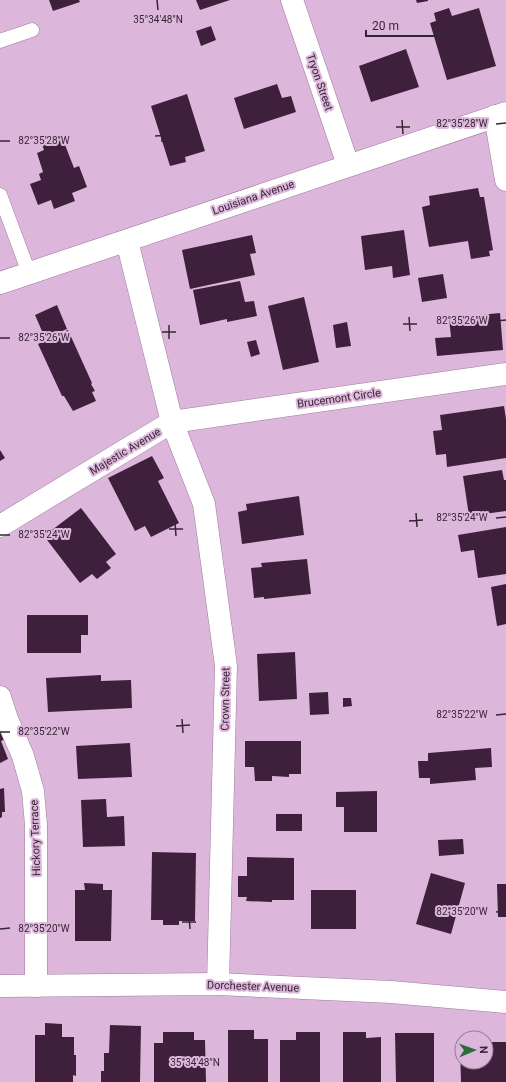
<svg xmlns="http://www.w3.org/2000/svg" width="506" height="1082" font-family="Roboto,sans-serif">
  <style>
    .building { fill: #3e203d }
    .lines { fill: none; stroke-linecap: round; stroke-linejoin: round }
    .service-casing { stroke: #9e7a9c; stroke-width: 15 }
    .minor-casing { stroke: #9e7a9c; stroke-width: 23 }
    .tertiary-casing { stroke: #9e7a9c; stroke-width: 23 }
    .service { stroke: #fff; stroke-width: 14 }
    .minor { stroke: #fff; stroke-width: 22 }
    .tertiary { stroke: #fff; stroke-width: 22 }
    .ticks { fill: none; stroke: #352634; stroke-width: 1.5 }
    .labels { text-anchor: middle; stroke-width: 4; stroke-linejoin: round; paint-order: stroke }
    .street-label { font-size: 11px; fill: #352634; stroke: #ddb7db }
    .ticks-label { font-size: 10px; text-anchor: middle; fill: #352634; stroke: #ddb7db; stroke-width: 4; stroke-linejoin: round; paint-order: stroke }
  </style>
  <rect width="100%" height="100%" fill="#ddb7db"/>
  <g class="building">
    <path d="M49,0H79L80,2L53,11Z"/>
    <path d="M196,0H230L200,10Z"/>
    <path d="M416,0H428V1L417,3Z"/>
    <path d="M449,8L452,16L479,8L496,66L447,80L430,23L436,21L434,13Z"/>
    <path d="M211,26L216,40L201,46L196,31Z"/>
    <path d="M406,49L419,87L371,102L359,66Z"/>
    <path d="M277,84L282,98L291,96L296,112L244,129L234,98Z"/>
    <path d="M187,94L205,151L185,157L186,162L170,166L151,106Z"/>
    <path d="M62,137L74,168L79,166L87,187L72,193L75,201L54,209L51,200L38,205L30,184L41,180L39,174L43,172L37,153L44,150L42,144Z"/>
    <path d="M478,188L480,197H484L493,250L489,251L490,256L471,259L468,241L429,247L422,207L430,205L429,196Z"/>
    <path d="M404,230L410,275L393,278L392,266L365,270L361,236Z"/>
    <path d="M252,235L256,253L250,254L255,275L190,289L182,250Z"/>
    <path d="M443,274L447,298L422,302L418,278Z"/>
    <path d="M240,281L245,302L254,301L257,316L227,322V319L200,325L193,290Z"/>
    <path d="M304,297L319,362L283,370L268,306Z"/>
    <path d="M57,305L67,329L45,338L35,315Z"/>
    <path d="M500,313L503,350L437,356L435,338L451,337L449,318Z"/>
    <path d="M347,322L351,346L336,348L333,325Z"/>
    <path d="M68,330L92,383L91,384L95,391L92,392L96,401L73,411L64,396H62L38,344Z"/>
    <path d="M256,340L260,354L251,357L247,342Z"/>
    <path d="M504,406L506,419V458L447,467L446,454L436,455L433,431L442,430L440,415Z"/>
    <path d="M0,450L5,458L0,461Z"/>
    <path d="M152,456L164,478L158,481L179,523L151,537L145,526L135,531L108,478Z"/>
    <path d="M502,470L504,480H506V511L469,516L463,476Z"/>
    <path d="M299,496L304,535L242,544L238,512L247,510L246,504Z"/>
    <path d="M81,508L116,554L106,562L111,568L97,579L92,574L80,583L44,536Z"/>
    <path d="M506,527V574L478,578L474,550L461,552L458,535Z"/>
    <path d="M307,559L311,594L264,599V597L254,598L251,568L262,567L261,563Z"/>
    <path d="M506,584V624L497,626L491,587Z"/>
    <path d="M27,615H88V635H81V653H27Z"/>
    <path d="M295,652L297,699L259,701L257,654Z"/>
    <path d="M101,675V681L131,680L132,708L48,712L46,678Z"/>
    <path d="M328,692L329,714L310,715L309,693Z"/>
    <path d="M343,698H351L352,706L343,707Z"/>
    <path d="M0,728L6,739L1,741L8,759L0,763Z"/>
    <path d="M245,741H301V774H289V777L272,776V781H255L254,767H245Z"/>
    <path d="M130,743L132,777L78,779L76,746Z"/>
    <path d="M491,748L492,767L475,768L476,780L430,784V778H419L418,761H428V753Z"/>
    <path d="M4,788L5,812H2V817L0,818V789Z"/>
    <path d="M377,791V832H344V807H336V792Z"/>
    <path d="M106,799L107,817L124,816L125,846L83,847L81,800Z"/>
    <rect x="276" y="814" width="26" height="17"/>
    <path d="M463,839L464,854L439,856L438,840Z"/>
    <path d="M152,852L196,853L195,921H179V925H163V920H151Z"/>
    <path d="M247,857L294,858V900H272V902L246,901L247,897H238V876H247Z"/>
    <path d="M431,873L465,883L451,934L416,924Z"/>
    <path d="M84,883L103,884V890H112L111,941H75V890H85Z"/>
    <path d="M497,884H506V917H498Z"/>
    <rect x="311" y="890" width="45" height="39"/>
    <path d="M45,1023L62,1024V1037H74V1055H76V1076L73,1075V1082H35V1035H45Z"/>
    <path d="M110,1025L141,1026L140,1082H101V1071H104V1053H109Z"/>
    <path d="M228,1030H254V1039H268V1082H228Z"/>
    <path d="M163,1032H194V1040H205L206,1082H154V1043H163Z"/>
    <path d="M296,1032H320V1082H280V1040H296Z"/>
    <path d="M343,1032H366V1038L381,1037V1082H343Z"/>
    <path d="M395,1033H434V1082H396Z"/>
    <path d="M486,1042H506V1082H461L460,1049H462V1062H486Z"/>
  </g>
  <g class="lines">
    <g class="service-casing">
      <g id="service">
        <path d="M0,41L32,30"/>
        <path d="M0,195L29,273"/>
      </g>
    </g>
    <g class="minor-casing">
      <g id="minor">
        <path d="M292,0L348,165"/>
        <path d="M495,116L506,180"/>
        <path d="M127,241L172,422L204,504L226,666L218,984"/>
        <path d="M0,526L172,422L506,374"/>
        <path d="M0,697L7,719L23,756L33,791L36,825V986"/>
        <path d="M0,986L218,984L391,992L506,1002"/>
      </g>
    </g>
    <g class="tertiary-casing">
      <path id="tertiary" d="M0,283L506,113"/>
    </g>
    <use href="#service" class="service"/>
    <use href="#minor" class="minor"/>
    <use href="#tertiary" class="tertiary"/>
  </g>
  <path class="ticks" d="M157,0L158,10M402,120L403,134M496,124L506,123M396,127H410M162,129V142M155,136L169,135M0,141H10M409,317L410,331M496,321L506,320M403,324H417M169,325V339M162,332H176M0,338H10M416,513L417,527M496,518L506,517M409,521L423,520M175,522L176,536M169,529H183M0,535H10M496,715L506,714M182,719L183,733M176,726L190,725M0,732H10M496,912L506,911M189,915L190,929M182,922H196M0,929L10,928M195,1072V1082"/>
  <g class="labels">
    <g class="street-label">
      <text transform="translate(320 82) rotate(71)" y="4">Tryon Street</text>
      <text transform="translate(253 197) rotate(-19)" y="4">Louisiana Avenue</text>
      <text transform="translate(339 398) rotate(-8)" y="4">Brucemont Circle</text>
      <text transform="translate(125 451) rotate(-31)" y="4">Majestic Avenue</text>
      <text transform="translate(225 699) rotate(-89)" y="4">Crown Street</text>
      <text transform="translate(35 838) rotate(-92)" y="4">Hickory Terrace</text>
      <text transform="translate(253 986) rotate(2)" y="4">Dorchester Avenue</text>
    </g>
  </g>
  <g class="ticks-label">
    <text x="158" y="23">35°34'48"N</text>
    <text x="462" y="127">82°35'28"W</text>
    <text x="44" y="144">82°35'28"W</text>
    <text x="462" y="324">82°35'26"W</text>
    <text x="44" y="341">82°35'26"W</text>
    <text x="462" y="521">82°35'24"W</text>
    <text x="44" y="538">82°35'24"W</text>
    <text x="462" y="718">82°35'22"W</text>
    <text x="44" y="735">82°35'22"W</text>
    <text x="462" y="915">82°35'20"W</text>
    <text x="44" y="932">82°35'20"W</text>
    <text x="195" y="1066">35°34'48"N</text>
  </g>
  <g transform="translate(474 1050) rotate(88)"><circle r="19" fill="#ddb7db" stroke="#9a7d98"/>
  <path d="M0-3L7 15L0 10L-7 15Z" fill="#2a6e3a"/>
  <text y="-6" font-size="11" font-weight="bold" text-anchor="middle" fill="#352634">N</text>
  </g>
  <path d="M366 30v6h78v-6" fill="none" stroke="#352634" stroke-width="2"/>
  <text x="372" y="30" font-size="12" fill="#352634" stroke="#ddb7db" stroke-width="3" paint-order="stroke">20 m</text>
</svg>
